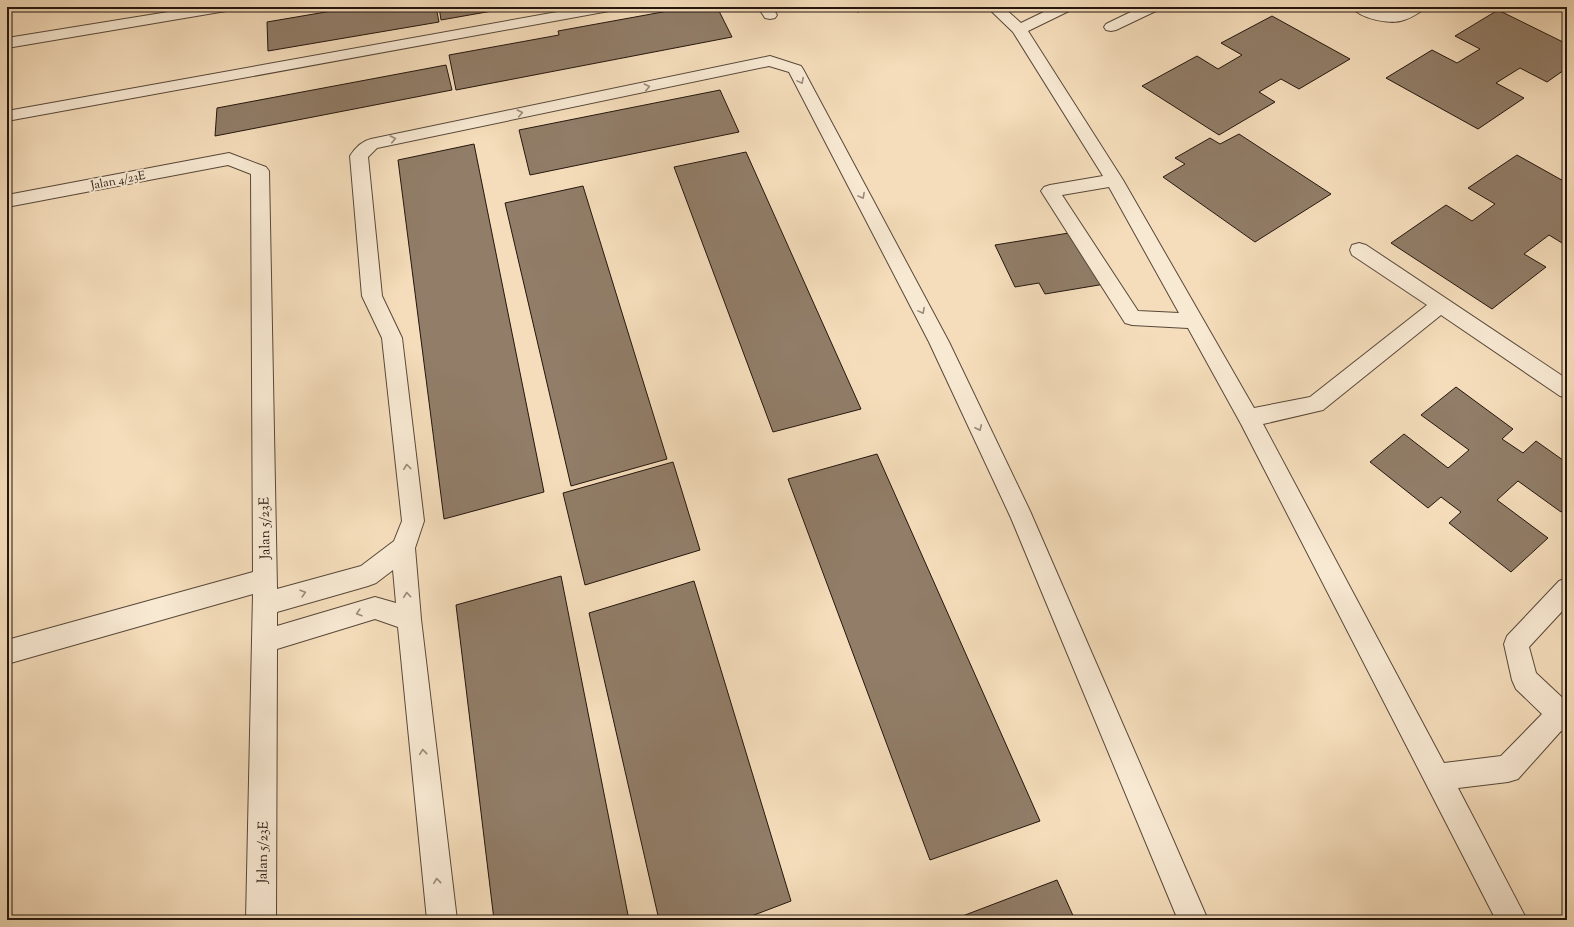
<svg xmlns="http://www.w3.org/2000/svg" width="1574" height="927" font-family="'Sorts Mill Goudy',serif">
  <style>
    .building { fill: #917d68; stroke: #24160e }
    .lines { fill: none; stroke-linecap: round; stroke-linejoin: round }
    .minor-casing { stroke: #584839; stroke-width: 2 }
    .minor { fill: #f8e9d3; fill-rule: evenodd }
    .oneway { stroke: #998a7a }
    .labels { text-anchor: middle; stroke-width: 4; stroke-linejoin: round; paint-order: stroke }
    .far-street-label { font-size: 12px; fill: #24160e; stroke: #f8e9d3 }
    .street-label { font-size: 14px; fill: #24160e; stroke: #f8e9d3 }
  </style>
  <rect width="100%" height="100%" fill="#f5ddbb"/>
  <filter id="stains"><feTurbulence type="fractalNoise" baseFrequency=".005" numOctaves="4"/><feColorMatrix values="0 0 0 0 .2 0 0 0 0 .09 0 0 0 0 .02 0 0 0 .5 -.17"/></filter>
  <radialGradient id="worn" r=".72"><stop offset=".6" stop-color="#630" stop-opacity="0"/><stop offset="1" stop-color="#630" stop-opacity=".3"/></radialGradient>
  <g class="building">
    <path d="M355,7H436L439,22L268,51L267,22Z"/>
    <path d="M439,7H515L441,20Z"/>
    <path d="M690,7H717L732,37L456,90L449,55L559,35L558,31Z"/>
    <path d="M852,7H882L857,12Z"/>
    <path d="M1498,10L1567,44V68L1547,82L1520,68L1496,83L1524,98L1478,129L1386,78L1432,50L1457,63L1480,49L1455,36Z"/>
    <path d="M1272,16L1350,59L1299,89L1281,79L1259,92L1275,102L1219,135L1142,86L1197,56L1218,69L1242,55L1221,43Z"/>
    <path d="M446,65L452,90L215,136L217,108Z"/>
    <path d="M720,90L739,132L530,175L519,130Z"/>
    <path d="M1239,134L1331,194L1255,242L1163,177L1185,164L1175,158L1210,138L1220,144Z"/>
    <path d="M474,144L544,492L444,519L398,160Z"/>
    <path d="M746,152L861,409L773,432L674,167Z"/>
    <path d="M1517,155L1567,183V246L1549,235L1524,254L1546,267L1492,309L1391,243L1446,205L1472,221L1495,204L1468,188Z"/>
    <path d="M583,186L667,459L571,486L505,203Z"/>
    <path d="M1075,232L1105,284L1045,294L1039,283L1015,287L995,245Z"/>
    <path d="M1456,387L1513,429L1502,439L1523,453L1536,441L1567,463V507L1561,512L1518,481L1497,500L1548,538L1511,572L1449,523L1461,512L1441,497L1428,508L1370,462L1404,434L1448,468L1469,450L1421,415Z"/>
    <path d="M877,454L1040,821L930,860L788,479Z"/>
    <path d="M673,462L700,550L585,585L563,493Z"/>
    <path d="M561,576L629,920H494L456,605Z"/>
    <path d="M694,581L791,901L741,920H659L589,613Z"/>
    <path d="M1057,880L1075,920H952Z"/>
  </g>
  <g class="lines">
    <g class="minor-casing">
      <g id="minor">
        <path d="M199,7H233L231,10L226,11L7,48V38Z"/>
        <path d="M585,7H616L614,10L609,11L7,121V111Z"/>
        <path d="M758,7H772L777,15L775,18L770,19L765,18Z"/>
        <path d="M987,7H1003L1021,23L1054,7H1073L1071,10L1028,31L1123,180L1254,408L1310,397L1427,305L1352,255L1350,250L1352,245L1359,243L1366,245L1567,379V398L1560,396L1441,315L1323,410L1263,424L1444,763L1501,756L1542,714L1516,689L1512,680L1504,644L1507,636L1559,581L1567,578V606L1529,647L1536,673L1567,702V733L1561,731L1518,779L1508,782L1458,788L1527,920H1496L1241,424L1188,328L1132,325L1125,323L1041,191L1044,187L1050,185L1103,176L1013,32ZM1109,187L1179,313L1138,311L1062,195Z"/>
        <path d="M1141,7H1160L1158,10L1116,30L1111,31L1106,30L1104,27L1106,24Z"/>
        <path d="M1352,7H1370L1380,12H1397L1407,7H1425L1423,10C1417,14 1411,18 1404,20C1391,25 1360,19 1352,7Z"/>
        <path d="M770,56L801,66L803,69L949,342L1030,511L1208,920H1178L1011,518L929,342L789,72L769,66L377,148L368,157L382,296L402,338L424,521L415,548L421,619L457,920H427L398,627L375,619L277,649L276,920H246L253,594L7,664V640L253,572L251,174L228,165L7,207V195L229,153L266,167L269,171L277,589L361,566L394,541L402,521L382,338L362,296L350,156C355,148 362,141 371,139ZM393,570L396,603L375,597L277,626V612L368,586L376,583Z"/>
      </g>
    </g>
    <use href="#minor" class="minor"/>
  </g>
  <defs><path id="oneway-chevron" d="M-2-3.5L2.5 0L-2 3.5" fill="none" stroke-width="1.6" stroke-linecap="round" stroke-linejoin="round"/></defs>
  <g class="oneway">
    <use href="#oneway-chevron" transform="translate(801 81) rotate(62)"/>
    <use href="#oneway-chevron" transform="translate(647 87) rotate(-12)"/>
    <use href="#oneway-chevron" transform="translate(520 113) rotate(-12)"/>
    <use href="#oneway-chevron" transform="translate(393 139) rotate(-12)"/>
    <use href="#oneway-chevron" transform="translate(862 196) rotate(62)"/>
    <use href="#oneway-chevron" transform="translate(922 311) rotate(62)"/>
    <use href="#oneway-chevron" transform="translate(979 428) rotate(65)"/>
    <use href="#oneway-chevron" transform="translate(407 467) rotate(-97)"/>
    <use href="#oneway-chevron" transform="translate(303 593) rotate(-16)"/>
    <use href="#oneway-chevron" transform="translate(407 595) rotate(-95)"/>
    <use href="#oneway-chevron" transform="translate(359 613) rotate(163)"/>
    <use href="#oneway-chevron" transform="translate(423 752) rotate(-96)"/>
    <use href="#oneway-chevron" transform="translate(437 881) rotate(-96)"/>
  </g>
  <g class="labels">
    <g class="far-street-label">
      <text transform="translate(118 180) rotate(-11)" y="4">Jalan 4/23E</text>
    </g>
    <g class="street-label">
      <text transform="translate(264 528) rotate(-91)" y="5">Jalan 5/23E</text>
      <text transform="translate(262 852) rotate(-89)" y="5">Jalan 5/23E</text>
    </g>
  </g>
  <rect width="1574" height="927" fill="none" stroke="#f5ddbb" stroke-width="24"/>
  <rect x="8" y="8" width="1558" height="911" fill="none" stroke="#24160e" stroke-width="2"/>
  <rect x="12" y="12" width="1550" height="903" fill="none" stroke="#24160e"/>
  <rect width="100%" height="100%" filter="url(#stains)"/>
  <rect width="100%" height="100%" fill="url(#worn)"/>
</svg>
